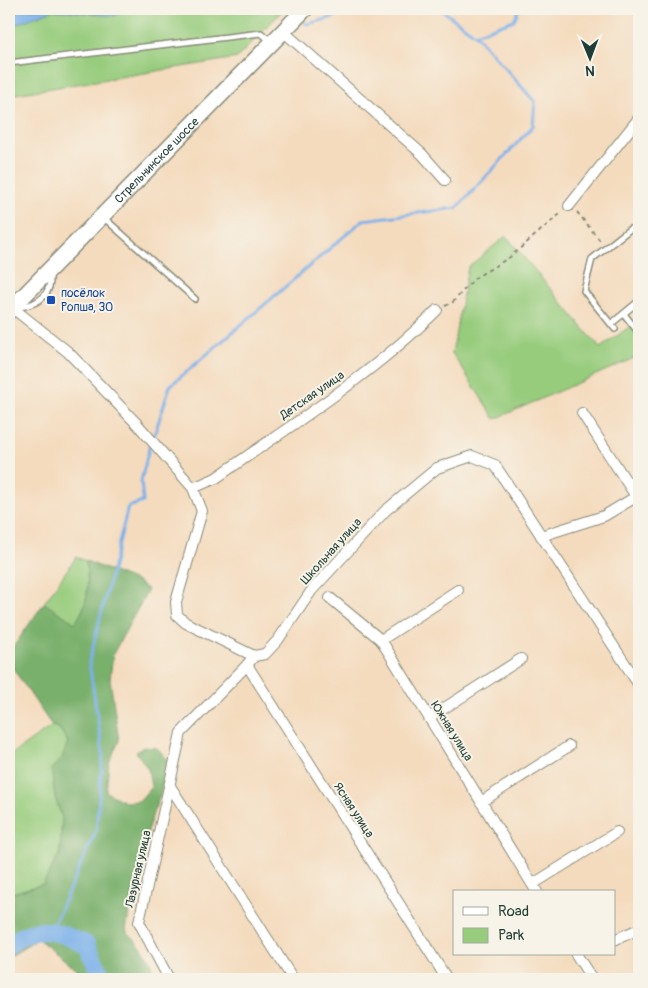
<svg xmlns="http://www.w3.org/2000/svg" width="648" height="988" font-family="Pangolin,sans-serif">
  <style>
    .green { fill: #97cc7d; stroke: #5b8458 }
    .forest { fill: #79b06c; stroke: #4c7650 }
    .water { fill: #7cb1ea; stroke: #4e778f }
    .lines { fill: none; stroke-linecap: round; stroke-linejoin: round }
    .stream { stroke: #7cb1ea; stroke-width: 3 }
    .river { stroke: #7cb1ea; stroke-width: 18 }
    .lane-casing { stroke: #8a8c79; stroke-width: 8 }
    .street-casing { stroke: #8a8c79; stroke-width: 12 }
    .secondary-casing { stroke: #8a8c79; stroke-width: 18 }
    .path { stroke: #8a8c79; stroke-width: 2; stroke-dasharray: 4 4; stroke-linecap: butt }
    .lane { stroke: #fff; stroke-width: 5 }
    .street { stroke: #fff; stroke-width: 10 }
    .secondary { stroke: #fff; stroke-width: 15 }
    .transit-dot { fill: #1a4fb4; stroke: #f7f3e8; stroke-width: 2 }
    .labels { text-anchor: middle; stroke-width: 4; stroke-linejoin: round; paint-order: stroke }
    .street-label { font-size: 12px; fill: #1f3d34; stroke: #f7f3e8 }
    .transit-label { font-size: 12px; fill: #164399; stroke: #f7f3e8; text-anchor: start }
  </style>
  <rect width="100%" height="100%" fill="#f7f3e8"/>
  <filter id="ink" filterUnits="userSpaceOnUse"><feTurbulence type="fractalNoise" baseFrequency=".02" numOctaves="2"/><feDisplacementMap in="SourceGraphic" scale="10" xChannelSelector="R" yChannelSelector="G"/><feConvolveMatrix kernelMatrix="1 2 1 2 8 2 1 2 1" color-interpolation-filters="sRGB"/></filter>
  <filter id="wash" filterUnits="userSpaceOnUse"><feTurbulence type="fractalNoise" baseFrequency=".0096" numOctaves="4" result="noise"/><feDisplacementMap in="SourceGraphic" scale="20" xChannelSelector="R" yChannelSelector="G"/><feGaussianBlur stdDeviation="1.12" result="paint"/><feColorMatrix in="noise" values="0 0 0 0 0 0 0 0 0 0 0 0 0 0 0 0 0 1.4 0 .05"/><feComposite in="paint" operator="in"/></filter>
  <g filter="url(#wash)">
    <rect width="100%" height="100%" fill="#f4dbbe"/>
    <g class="green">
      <path d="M9,9H284L237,58L9,95Z"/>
      <path d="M506,236L600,348L639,320V356L495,419L452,353L468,267Z"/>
      <path d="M76,557L86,561C88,587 91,601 75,624L44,603Z"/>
      <path d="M52,726L59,728L68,742L55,797L62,818L60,853L43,884L9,894V756Z"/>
    </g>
    <path class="forest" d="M86,561L138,582L148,590L113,654L110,679L119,741L109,763L106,792L125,802L139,801L151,787L148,769L136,752L143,747L157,748L168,759L160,796L153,813L141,857L126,930C139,943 148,953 153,971L147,979H68L80,972L38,939L9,957V894L43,884L60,853L62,818L55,797L51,769L62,758L68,742L59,728L52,726L12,667L9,653L44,603L75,623C90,603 88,585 86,561Z"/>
    <path class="water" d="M9,9H126L115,16L53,10L9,27Z"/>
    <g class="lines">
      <g class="stream">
        <path d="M291,9L293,10"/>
        <path d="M413,9H420"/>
        <path d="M440,9L475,34"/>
        <path d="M305,23L308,24L334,17L342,9"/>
        <path d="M154,436L170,386L363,220L457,208L533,126L535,102L475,34L514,20L519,9"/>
        <path d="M51,930L96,831L103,754L89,662L128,507L143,502L141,481L150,444"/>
      </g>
      <path class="river" d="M9,945C38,922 56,931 87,945L103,979"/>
    </g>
  </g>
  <g filter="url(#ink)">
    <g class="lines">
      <g class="lane-casing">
        <g id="lane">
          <path d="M9,63L261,33L272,42"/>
          <path d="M103,217L195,299"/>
          <path d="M20,307C39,304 52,295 50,274"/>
          <path d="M624,314L639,333"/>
          <path d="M611,324L639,301"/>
          <path d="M615,329L584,291L592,259L630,229L639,228"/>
        </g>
      </g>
      <g class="street-casing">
        <g id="street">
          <path d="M283,31L422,154L445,180"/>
          <path d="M569,206L639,118"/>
          <path d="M9,305L68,352L138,425L193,488L202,511L176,602L177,615L186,623L254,656L265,654L278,640L312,590L385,511L437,468L472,456L495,465L639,685"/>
          <path d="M582,413L639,501"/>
          <path d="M193,488L216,478C291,425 372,375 437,310"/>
          <path d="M541,536L604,516L639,495"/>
          <path d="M330,598L381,640L537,892"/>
          <path d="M381,640L458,590"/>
          <path d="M254,656L247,665L447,979"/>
          <path d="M429,718L521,659"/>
          <path d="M170,786L293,979"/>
          <path d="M481,802L569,746"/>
          <path d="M533,884L617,832"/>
          <path d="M614,940L639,929"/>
          <path d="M576,954L592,979"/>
          <path d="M169,979L139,922L181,733L247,665"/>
        </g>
      </g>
      <g class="secondary-casing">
        <g id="secondary">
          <path id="s1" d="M9,311L305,9"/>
        </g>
      </g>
      <g class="path">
        <path d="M577,212L602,243"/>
        <path d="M445,306L452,303L475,278L510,257L561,213"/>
      </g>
      <use href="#lane" class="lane"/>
      <use href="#street" class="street"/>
      <use href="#secondary" class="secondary"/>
    </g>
  </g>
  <rect class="transit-dot" x="46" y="295" width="10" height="10" rx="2.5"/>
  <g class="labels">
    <g class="street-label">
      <text dy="4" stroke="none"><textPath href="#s1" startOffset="211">Стрельнинское шоссе</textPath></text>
      <text transform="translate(312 395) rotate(-35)" y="4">Детская улица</text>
      <text transform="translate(331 551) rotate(-48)" y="4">Школьная улица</text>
      <text transform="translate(452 731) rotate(58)" y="4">Южная улица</text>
      <text transform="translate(354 810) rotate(57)" y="4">Ясная улица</text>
      <text transform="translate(138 869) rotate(-77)" y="4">Лазурная улица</text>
    </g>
    <g class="transit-label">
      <text x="61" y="297">посёлок<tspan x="61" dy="14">Ропша, 30</tspan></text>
    </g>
  </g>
  <rect width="648" height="988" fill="none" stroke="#f7f3e8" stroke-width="30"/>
  <rect x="453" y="890" width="162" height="65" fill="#f7f3e8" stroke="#a1aaa0"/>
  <rect x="463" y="907" width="25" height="8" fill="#ffffff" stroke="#a1aaa0"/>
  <text x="498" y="916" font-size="15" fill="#1f3d34">Road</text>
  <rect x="463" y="928" width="25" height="15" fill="#97cc7d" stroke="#a1aaa0"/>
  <text x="498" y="940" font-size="15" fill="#1f3d34">Park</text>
  <g transform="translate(590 58) rotate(179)" stroke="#f7f3e8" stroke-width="4" paint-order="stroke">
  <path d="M0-4L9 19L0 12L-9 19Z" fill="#1f3d34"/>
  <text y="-8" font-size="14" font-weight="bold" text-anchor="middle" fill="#1f3d34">N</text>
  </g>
</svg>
